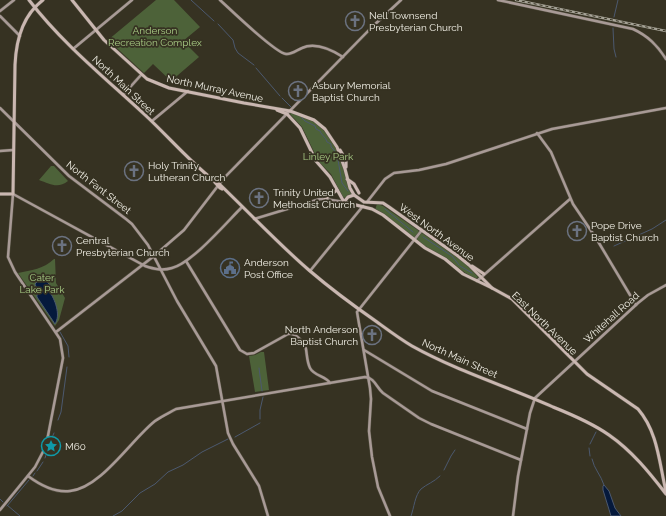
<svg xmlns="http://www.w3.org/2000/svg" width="666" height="516" font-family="Raleway,sans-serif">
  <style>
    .green { fill: #4d6239 }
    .water { fill: #05193c; stroke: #4c596f }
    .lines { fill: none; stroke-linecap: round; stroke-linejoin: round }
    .stream { stroke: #4c596f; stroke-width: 1 }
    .secondary-casing { stroke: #545041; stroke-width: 3.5 }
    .primary-casing { stroke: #545041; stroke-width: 4 }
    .secondary { stroke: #a89a96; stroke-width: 2.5 }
    .primary { stroke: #cab7b1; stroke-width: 3 }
    .rail-casing { stroke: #a5a296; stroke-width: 2.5 }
    .rail { stroke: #363222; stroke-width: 1; stroke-dasharray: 3; stroke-linecap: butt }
    .labels { text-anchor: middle; stroke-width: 3.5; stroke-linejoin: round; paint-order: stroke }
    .poi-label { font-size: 10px; fill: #f1efe5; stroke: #363222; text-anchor: start }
    .park-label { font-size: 10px; fill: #a8cc85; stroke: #363222 }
    .street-label { font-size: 10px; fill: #f1efe5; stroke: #363222 }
  </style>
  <rect width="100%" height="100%" fill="#363222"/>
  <g class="green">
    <path d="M156,0H174L200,27L183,41L199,57L171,81L153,64L144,73L108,40Z"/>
    <path d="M291,112C310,119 322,124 333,142C335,147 338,151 340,156C344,169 346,182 352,195L345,198L342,196L331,174L319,162L302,127L290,114Z"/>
    <path d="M51,166H54L68,181C58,189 50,184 39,180Z"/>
    <path d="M377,204L383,206L458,258L467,265L478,277L476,279C464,273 459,268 449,260C443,255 435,254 429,250C410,237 395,220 375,210Z"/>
    <path d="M54,259H55L56,283L65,298L59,320L55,326L18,273C31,270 44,269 54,259Z"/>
    <path d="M261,352H264L269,390L255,392L249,356L255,355Z"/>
  </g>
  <g class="water">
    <path d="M44,279L50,285L49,291C55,299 61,315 55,324L37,297V289L35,284L39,280Z"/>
    <path d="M604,485L609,491L615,508L621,516H611L603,490V486Z"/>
  </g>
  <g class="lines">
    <g class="stream">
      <path d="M191,0L214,21"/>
      <path d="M614,17L618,0"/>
      <path d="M218,24L233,40L235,48L238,53L254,65"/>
      <path d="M613,28L614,49L616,57"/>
      <path d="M256,68L280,96"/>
      <path d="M282,98L291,107"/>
      <path d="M300,116L305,121L315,126L316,129L320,131C322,136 325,136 327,142L331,144V147L334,150L338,160L342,183L348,191"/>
      <path d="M385,209L413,232"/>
      <path d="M423,237L452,256L459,265"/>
      <path d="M614,246L652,229L666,220"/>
      <path d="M460,266L472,273"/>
      <path d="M60,332L68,346L69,357"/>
      <path d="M259,368L262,391"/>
      <path d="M260,419V410L263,397"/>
      <path d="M58,420L61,412L67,367"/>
      <path d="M235,437L260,423"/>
      <path d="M51,440L54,433"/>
      <path d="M590,444L596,432"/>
      <path d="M589,448L590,456"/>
      <path d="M45,458L50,443"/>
      <path d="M592,459C594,469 601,475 604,485"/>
      <path d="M444,470L451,456L455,450"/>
      <path d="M37,471L43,462"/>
      <path d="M33,476L35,473"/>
      <path d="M0,499L3,502"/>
      <path d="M7,505L20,516"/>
      <path d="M7,506L29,480"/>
      <path d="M113,516L122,511L140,493L155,484L168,472L183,465L202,452L228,439"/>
      <path d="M411,516C414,508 415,495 421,489C427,484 434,482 440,476"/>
    </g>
    <g class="secondary-casing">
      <g id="secondary">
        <path d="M220,0C230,9 275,53 286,54C291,55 297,50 302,48C315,42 332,50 343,57"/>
        <path d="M498,0L633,29C648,36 657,45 666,59"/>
        <path d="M0,11L14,0"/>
        <path d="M0,16L20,36"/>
        <path d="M73,49L132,0"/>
        <path d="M123,95L141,75"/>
        <path d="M0,108L69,176L126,219L132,224L148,245L177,301L216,366L228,433L233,444L259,486L268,516"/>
        <path d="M152,121L188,91"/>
        <path d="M537,133L551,152L573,204L596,238L636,305"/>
        <path d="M0,151L13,150"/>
        <path d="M367,202L385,179L394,173L419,170L446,164L552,129L666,108"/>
        <path d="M254,219L320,199H325L344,202"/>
        <path d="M186,261L240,350L247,354L254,353L288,334C295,332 304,342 306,349C307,355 307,362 310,368C314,376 326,376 330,383"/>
        <path d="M310,271L363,206"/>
        <path d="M477,281L570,199"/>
        <path d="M56,332L154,256L184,230L224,178L372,27L401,0"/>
        <path d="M364,350L432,391L527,429"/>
        <path d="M28,476C40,485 54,493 70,491C101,488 131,440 155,421C162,416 169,413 176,409L365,377C375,378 376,387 383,393L419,418L431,424L521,460"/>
        <path d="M0,510L35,467L46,446L63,358L60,339L15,272L8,257L13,194L145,266C154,269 162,271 172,268C192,263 226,223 242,207"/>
        <path d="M390,516L378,487L372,457L369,431L371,399L370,388L357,312L422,230"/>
        <path d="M513,516L518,476L530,413L535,398L638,303L648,295L666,285"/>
      </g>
    </g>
    <g class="primary-casing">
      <g id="primary">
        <path d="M29,0C62,43 104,77 144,114C167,135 187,159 212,179H214C246,209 276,242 310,271C331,289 354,306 377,322C388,330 400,339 412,346C457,371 506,386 553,407C573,415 592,423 609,435C632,451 649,472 666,494"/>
        <path d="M72,0L104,40L147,79L169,88L244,103L290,111L314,120L325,129L337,147L345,169L350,188L354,195L364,202L383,203L389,207L458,256L469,265L492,288"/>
        <path d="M277,110L287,114L300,128L316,161L330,177L344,202"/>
        <path d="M340,150L346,160V167"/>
        <path d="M212,179L220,188L222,189"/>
        <path d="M347,179L354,184L359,193"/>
        <path d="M0,194H13L15,65C16,41 23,15 43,0"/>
        <path d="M325,199L337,190"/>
        <path d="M344,202L372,209L383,215L425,248L445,259L463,274L492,288L512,299L587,374L638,409C657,431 659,460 665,487V492"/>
        <path d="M344,202L348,197L354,195"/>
        <path d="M472,266L484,274"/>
      </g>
    </g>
    <use href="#secondary" class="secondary"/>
    <use href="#primary" class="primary"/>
    <g class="rail-casing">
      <path id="rail" d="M516,0L666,31"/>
    </g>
    <use href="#rail" class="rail"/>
  </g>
  <defs>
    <g id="church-ring" transform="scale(1)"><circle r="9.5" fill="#363222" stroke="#6b7280" stroke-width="1.5"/><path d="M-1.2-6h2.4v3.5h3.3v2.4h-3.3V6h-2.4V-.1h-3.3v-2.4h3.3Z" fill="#6b7280"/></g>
    <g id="civic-ring" transform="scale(1)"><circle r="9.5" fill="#363222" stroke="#5c6f8a" stroke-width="1.5"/><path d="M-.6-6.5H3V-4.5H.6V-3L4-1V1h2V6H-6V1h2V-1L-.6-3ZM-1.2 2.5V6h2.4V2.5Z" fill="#5c6f8a"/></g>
    <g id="sight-ring" transform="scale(1)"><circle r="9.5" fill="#363222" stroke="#0f9aa8" stroke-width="1.5"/><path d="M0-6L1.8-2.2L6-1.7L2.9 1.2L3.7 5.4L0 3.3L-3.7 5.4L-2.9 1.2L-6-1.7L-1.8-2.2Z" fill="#0f9aa8"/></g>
  </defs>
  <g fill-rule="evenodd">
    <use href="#church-ring" x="355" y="21"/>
    <use href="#church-ring" x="298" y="91"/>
    <use href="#church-ring" x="134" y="171"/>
    <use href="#church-ring" x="259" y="198"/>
    <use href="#church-ring" x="577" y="231"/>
    <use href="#church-ring" x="62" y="246"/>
    <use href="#civic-ring" x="230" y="268"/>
    <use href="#church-ring" x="372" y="335"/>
    <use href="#sight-ring" x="51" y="446"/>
  </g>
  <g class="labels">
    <g class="poi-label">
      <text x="369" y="19">Nell Townsend<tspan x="369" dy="12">Presbyterian Church</tspan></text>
      <text x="312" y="89">Asbury Memorial<tspan x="312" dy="12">Baptist Church</tspan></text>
      <text x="148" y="169">Holy Trinity<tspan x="148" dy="12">Lutheran Church</tspan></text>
      <text x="273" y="196">Trinity United<tspan x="273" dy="12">Methodist Church</tspan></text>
      <text x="591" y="229">Pope Drive<tspan x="591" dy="12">Baptist Church</tspan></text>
      <text x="76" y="244">Central<tspan x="76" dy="12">Presbyterian Church</tspan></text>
      <text x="244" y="266">Anderson<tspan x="244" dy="12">Post Office</tspan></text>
      <text x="358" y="333" text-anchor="end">North Anderson<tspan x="358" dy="12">Baptist Church</tspan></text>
      <text x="65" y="450">M60</text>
    </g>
    <g class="park-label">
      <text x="155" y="34">Anderson<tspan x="155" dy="12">Recreation Complex</tspan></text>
      <text x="328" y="160">Linley Park</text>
      <text x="42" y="281">Cater<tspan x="42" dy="12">Lake Park</tspan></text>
    </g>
    <g class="street-label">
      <text transform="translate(124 85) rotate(43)" y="4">North Main Street</text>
      <text transform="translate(215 88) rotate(12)" y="4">North Murray Avenue</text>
      <text transform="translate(99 187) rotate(38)" y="4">North Fant Street</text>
      <text transform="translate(437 232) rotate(36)" y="4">West North Avenue</text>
      <text transform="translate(611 317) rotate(-42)" y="4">Whitehall Road</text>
      <text transform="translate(545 323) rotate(44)" y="4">East North Avenue</text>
      <text transform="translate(460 358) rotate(24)" y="4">North Main Street</text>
    </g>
  </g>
</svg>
